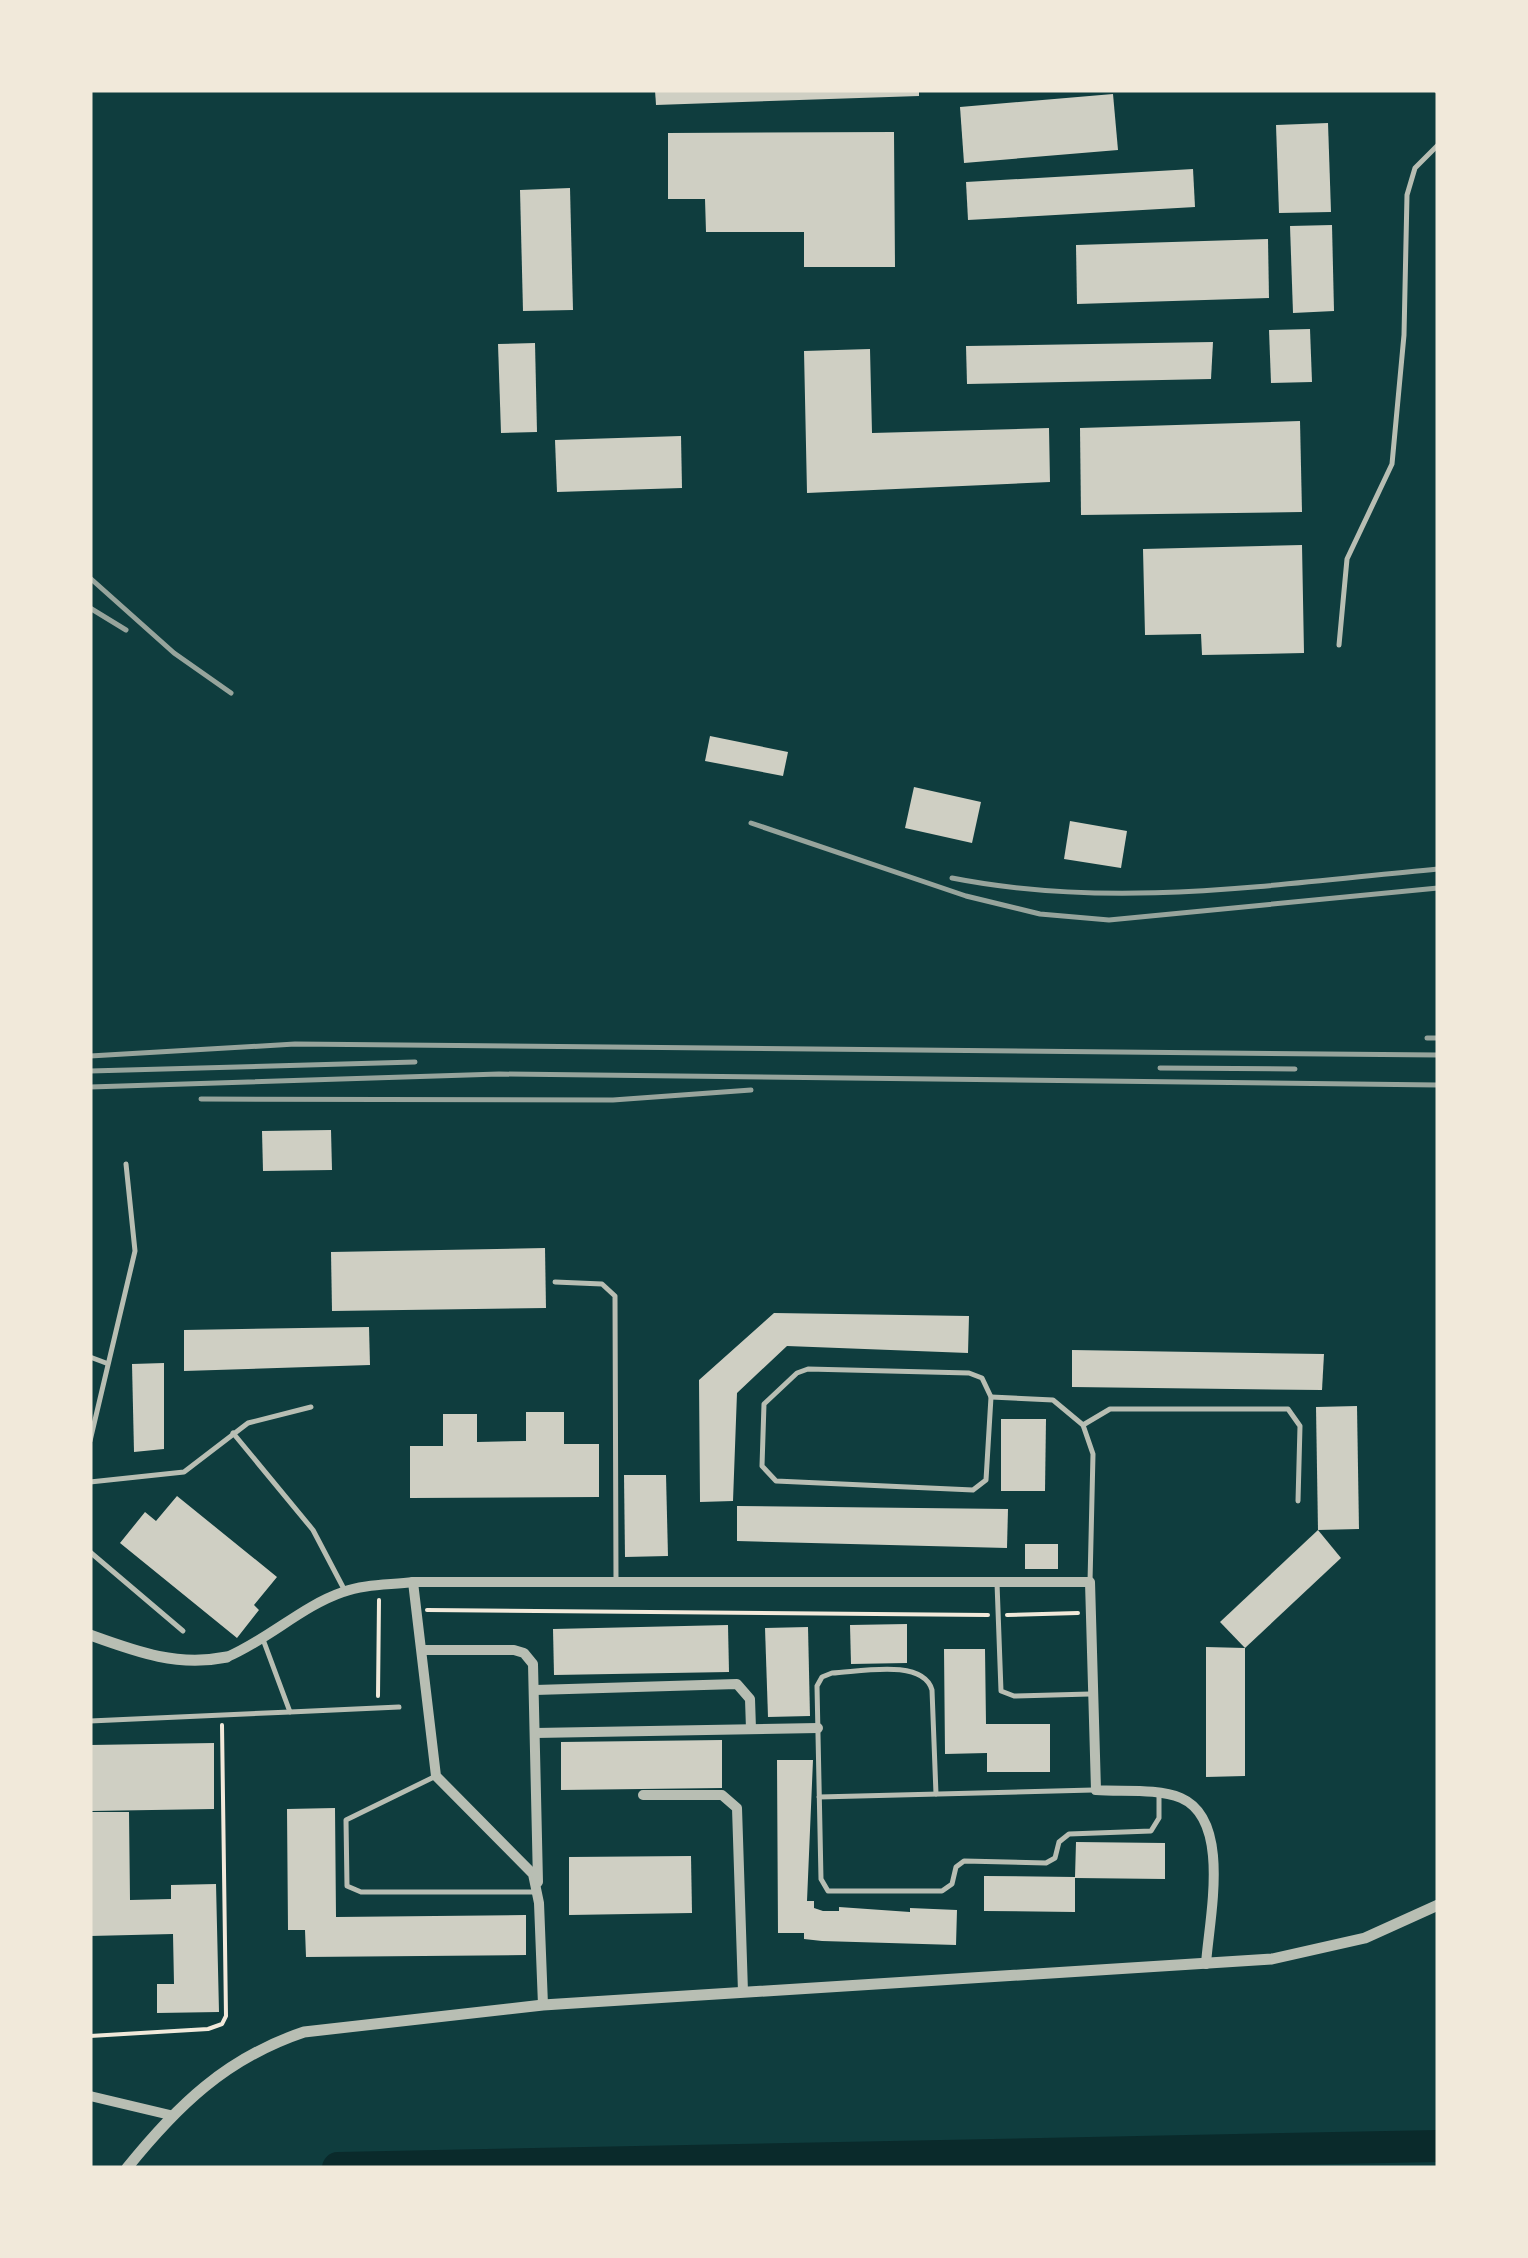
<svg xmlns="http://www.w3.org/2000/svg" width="1528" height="2258" font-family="Inter,sans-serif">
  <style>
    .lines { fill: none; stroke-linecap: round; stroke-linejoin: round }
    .river { stroke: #0a2a2b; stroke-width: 32 }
    .building { fill: #cfcfc3 }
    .path { stroke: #f1e9da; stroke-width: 4 }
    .service { stroke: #b8beb3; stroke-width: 5 }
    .minor { stroke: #b8beb3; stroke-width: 10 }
    .tertiary { stroke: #b8beb3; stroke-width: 11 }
    .rail { stroke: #97a49c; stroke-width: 5 }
  </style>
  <rect width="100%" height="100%" fill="#0f3d3e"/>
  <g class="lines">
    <path class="river" d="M338,2168L1438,2146"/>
  </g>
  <g class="building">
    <path d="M655,90H919V96L656,105Z"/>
    <path d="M1113,94L1118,150L964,163L960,107Z"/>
    <path d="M1328,123L1331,212L1279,213L1276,125Z"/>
    <path d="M894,132L895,267H804V232H706L705,199H668V133Z"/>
    <path d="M1193,169L1195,207L968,220L966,182Z"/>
    <path d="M570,188L573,310L523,311L520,190Z"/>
    <path d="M1332,225L1334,311L1293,313L1290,226Z"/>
    <path d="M1268,239L1269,298L1077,304L1076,245Z"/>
    <path d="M1310,329L1312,382L1271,383L1269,330Z"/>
    <path d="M1213,342L1211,379L967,384L966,346Z"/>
    <path d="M535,343L537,432L501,433L498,344Z"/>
    <path d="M870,349L872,433L1049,428L1050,482L807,493L804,351Z"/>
    <path d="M1300,421L1302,512L1081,515L1080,428Z"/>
    <path d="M681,436L682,488L557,492L555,440Z"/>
    <path d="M1302,545L1304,653L1202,655L1201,634L1145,635L1143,549Z"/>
    <path d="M710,736L788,752L783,776L705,761Z"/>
    <path d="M914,787L981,802L972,843L905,828Z"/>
    <path d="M1070,821L1127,831L1121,868L1064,859Z"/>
    <path d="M331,1130L332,1170L263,1171L262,1131Z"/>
    <path d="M545,1248L546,1308L332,1311L331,1252Z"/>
    <path d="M774,1313L969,1316L968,1353L787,1346L737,1393L733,1501L700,1502L699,1380Z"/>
    <path d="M369,1327L370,1365L184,1371V1330Z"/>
    <path d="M1072,1350L1324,1354L1322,1390L1072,1387Z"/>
    <path d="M164,1363V1449L134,1452L132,1364Z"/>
    <path d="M1357,1406L1359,1529L1318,1530L1316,1407Z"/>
    <path d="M526,1412H564V1444H599V1497L410,1498V1446H443V1414H477V1442L526,1441Z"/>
    <path d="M1001,1419H1046L1045,1491H1001Z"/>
    <path d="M624,1475H666L668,1556L625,1557Z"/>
    <path d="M177,1496L277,1577L254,1605L259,1610L237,1638L120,1543L145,1512L156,1521Z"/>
    <path d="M737,1506L1008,1509L1007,1548L737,1541Z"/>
    <path d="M1318,1530L1341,1558L1245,1648L1220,1622Z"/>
    <rect x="1025" y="1544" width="33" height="25"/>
    <path d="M907,1624V1663L851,1664L850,1625Z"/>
    <path d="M728,1625L729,1672L554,1675L553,1629Z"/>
    <path d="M808,1627L810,1716L768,1717L765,1628Z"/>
    <path d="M1206,1647L1245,1648V1776L1206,1777Z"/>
    <path d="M944,1649H985L986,1724H1050V1772H987V1753L945,1754Z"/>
    <path d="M722,1740V1788L561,1790V1742Z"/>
    <path d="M214,1743V1809L90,1811V1745Z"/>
    <path d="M777,1760H813L807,1901H814V1908L823,1911H839V1907L910,1912V1908L957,1910L956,1945L822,1941L804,1939V1933H778Z"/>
    <path d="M335,1808L336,1917L526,1915V1955L306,1957L305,1930H288L287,1809Z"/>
    <path d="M90,1812H129L130,1900L171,1899V1885L216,1884L219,2012L157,2013V1984H174L173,1934L90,1936Z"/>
    <path d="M1076,1842L1165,1843V1879L1075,1878V1912L984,1911V1876L1075,1877Z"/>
    <path d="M691,1856L692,1913L569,1915V1857Z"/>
  </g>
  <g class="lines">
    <g class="path">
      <path d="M427,1610L988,1615"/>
      <path d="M1007,1615L1078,1613"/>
      <path d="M378,1696L379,1600"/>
      <path d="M90,2036L208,2029L222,2024L226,2016L222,1725"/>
    </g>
    <g class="service">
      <path d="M1436,90L1438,92"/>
      <path d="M1339,645L1347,559L1392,464L1404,335L1407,195L1415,168L1438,145"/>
      <path d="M555,1282L602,1284L615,1296L616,1579"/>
      <path d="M90,1357L106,1363"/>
      <path d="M808,1369L969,1373L982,1378L991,1397L986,1480L973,1490L776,1481L762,1466L764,1404L797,1373Z"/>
      <path d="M991,1397L1053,1400L1083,1425L1093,1454L1090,1582"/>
      <path d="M1083,1425L1110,1409H1288L1300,1426L1298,1501"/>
      <path d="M233,1433L313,1530L345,1591"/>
      <path d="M90,1441L135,1251L126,1164"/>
      <path d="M90,1482L184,1472L248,1423L311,1407"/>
      <path d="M90,1552L183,1631"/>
      <path d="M997,1583L1001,1691L1014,1696L1090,1694"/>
      <path d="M264,1642L290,1712L399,1707"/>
      <path d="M90,1721L290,1712"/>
      <path d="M436,1776L346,1820L347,1886L361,1892H535"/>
      <path d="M936,1794L932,1690C923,1658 859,1672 832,1673L822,1677L817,1686L821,1879L828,1891H942L952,1884L956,1867L964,1861L1046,1863L1055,1858L1059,1842L1069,1834L1151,1831L1159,1818V1795"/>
      <path d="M819,1797L1093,1790"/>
    </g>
    <g class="minor">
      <path d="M413,1582L436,1776L533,1874L539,1903L543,2005"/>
      <path d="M423,1650H514L524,1653L533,1664L538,1882"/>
      <path d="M227,1657C269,1639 302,1606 343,1592C364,1584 391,1585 413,1582H1090L1096,1790C1122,1792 1157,1788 1181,1798C1232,1820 1209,1919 1206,1964"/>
      <path d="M535,1690L737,1684L750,1699L751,1729"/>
      <path d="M535,1733L818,1728"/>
      <path d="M643,1795H722L737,1808L743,1992"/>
      <path d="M90,2096L170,2115"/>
    </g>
    <g class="tertiary">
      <path d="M90,1635C137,1652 177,1667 227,1657"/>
      <path d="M127,2168C177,2106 226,2058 304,2032L543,2005L1272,1959L1365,1938L1438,1905"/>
    </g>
    <g class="rail">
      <path d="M90,578L174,653L231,693"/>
      <path d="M90,608L126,630"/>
      <path d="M751,823L966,896L1040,914L1109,920L1438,888"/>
      <path d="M952,878C1114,910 1275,884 1438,869"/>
      <path d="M1427,1038H1438"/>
      <path d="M90,1056L295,1044L1438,1055"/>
      <path d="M1160,1068L1295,1069"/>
      <path d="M90,1071L415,1062"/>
      <path d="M90,1087L499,1074L1438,1085"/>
      <path d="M201,1099L613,1100L751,1090"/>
    </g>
  </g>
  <rect width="1528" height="2258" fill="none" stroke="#f1e9da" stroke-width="185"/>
</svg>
